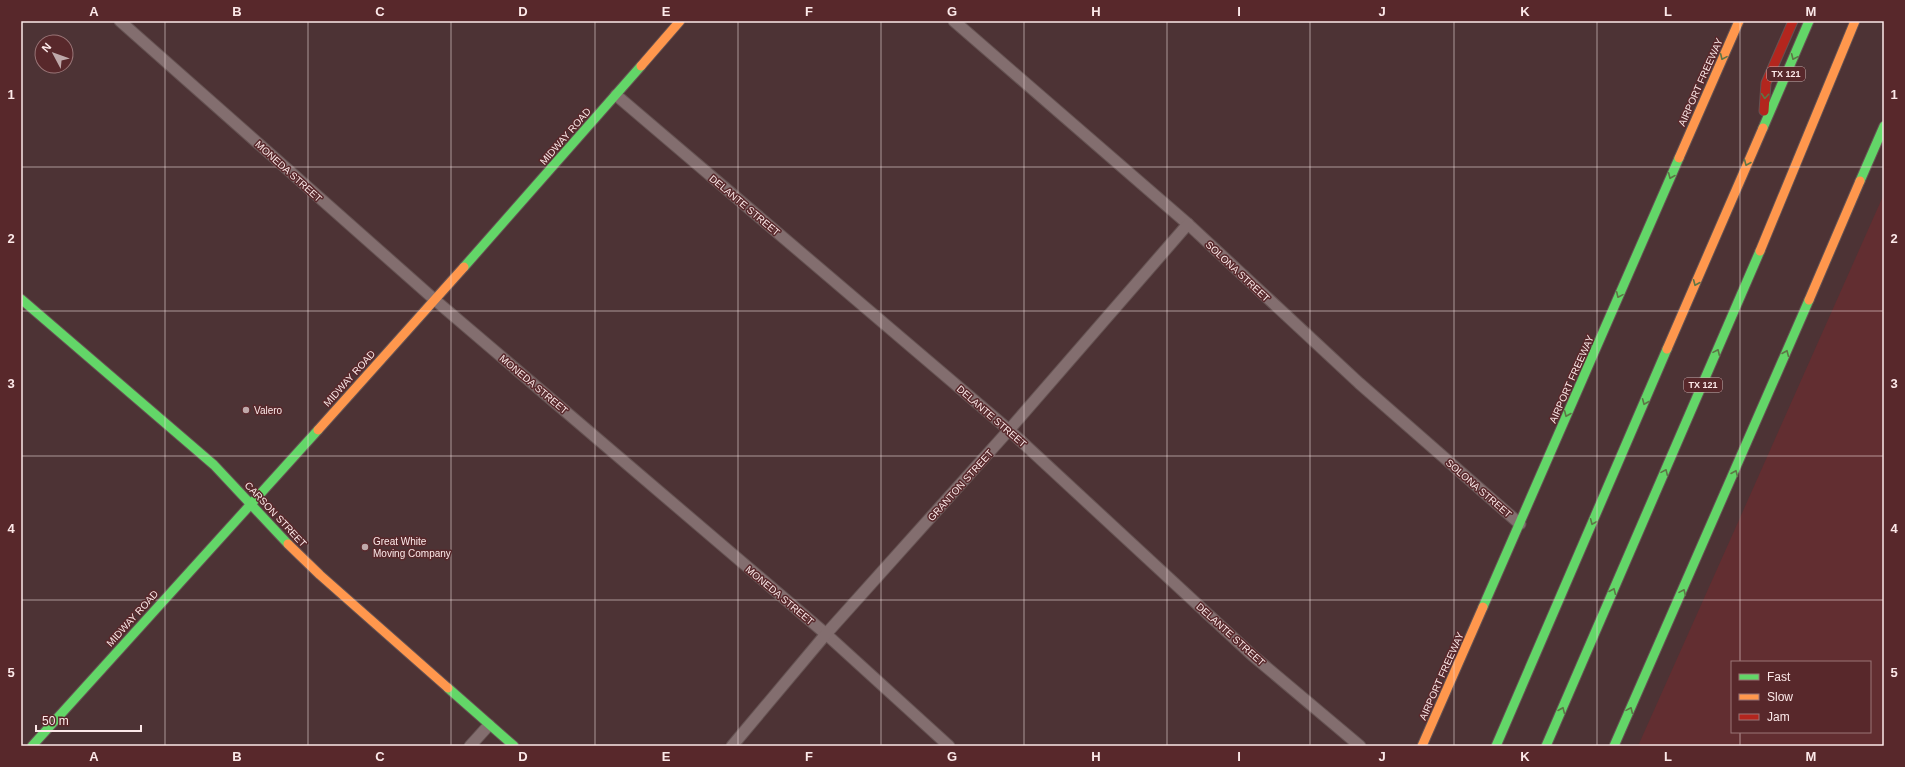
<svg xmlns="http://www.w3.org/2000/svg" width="1905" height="767" font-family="Arial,sans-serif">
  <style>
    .built { fill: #622e31; fill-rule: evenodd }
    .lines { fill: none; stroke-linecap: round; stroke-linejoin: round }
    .street-casing { stroke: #655252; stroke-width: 13 }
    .fast-casing { stroke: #655252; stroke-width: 11 }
    .slow-casing { stroke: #655252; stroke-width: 11 }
    .jam-casing { stroke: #655252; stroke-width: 11 }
    .street { stroke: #836e6f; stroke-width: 11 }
    .fast { stroke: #63d668; stroke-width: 9 }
    .slow { stroke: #ff974d; stroke-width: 9 }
    .jam { stroke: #b3261e; stroke-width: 9 }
    .oneway { stroke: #5d7646 }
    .grid { fill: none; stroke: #fce9e9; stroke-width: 1; stroke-opacity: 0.55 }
    .poi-dot { fill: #bfa9aa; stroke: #58282b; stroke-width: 1.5 }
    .labels { text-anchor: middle; stroke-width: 3; stroke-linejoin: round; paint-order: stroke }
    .shield { fill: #58282b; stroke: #cbafb0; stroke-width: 1 }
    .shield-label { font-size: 9px; font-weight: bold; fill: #fce9e9 }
    .street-label { font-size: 10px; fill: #fce9e9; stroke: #58282b }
    .poi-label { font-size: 10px; fill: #fce9e9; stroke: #58282b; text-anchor: start }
    .neatline { fill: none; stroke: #fce9e9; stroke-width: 1.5 }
    .grid-label { font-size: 13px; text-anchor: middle; font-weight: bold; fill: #fce9e9 }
  </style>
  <rect width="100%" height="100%" fill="#4d3335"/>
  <path class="built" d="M1884,194V746H1638L1735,529ZM1732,662H1870V732H1732Z"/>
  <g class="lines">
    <g class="street-casing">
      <g id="street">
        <path d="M120,21L435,300L826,634L949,746"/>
        <path d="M954,21L1188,224L1359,383L1520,524"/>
        <path d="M616,95L1009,430L1252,655L1360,746"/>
        <path d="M470,746L489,725"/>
        <path d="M732,746L826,634L1009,430L1188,224"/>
      </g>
    </g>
    <g class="fast-casing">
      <g id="fast">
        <path d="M1763,128L1809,21"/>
        <path d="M1860,181L1884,126"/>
        <path d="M464,267L641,66"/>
        <path d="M21,299L214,465L288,544"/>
        <path d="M1483,607L1679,158"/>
        <path d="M448,688L514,746"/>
        <path d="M32,746L318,430"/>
        <path d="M1496,746L1667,349"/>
        <path d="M1546,746L1760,251"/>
        <path d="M1614,746L1809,300"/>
      </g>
    </g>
    <g class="slow-casing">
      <g id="slow">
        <path d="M641,66L680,21"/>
        <path d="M1679,158L1739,21"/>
        <path d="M1760,251L1855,21"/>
        <path d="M1809,300L1860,181"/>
        <path d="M1667,349L1763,128"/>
        <path d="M318,430L464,267"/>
        <path d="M288,544L320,575L448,688"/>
        <path d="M1422,746L1483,607"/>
      </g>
    </g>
    <g class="jam-casing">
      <path id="jam" d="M1764,111L1766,83L1793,21"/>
    </g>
    <use href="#street" class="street"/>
    <use href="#fast" class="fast"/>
    <use href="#slow" class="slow"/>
    <use href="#jam" class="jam"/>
  </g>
  <defs><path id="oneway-chevron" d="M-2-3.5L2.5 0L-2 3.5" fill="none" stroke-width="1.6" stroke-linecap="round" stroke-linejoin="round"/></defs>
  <g class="oneway">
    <use href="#oneway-chevron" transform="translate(1723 57) rotate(114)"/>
    <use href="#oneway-chevron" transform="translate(1794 57) rotate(114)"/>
    <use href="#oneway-chevron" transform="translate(1765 96) rotate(94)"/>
    <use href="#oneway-chevron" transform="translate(1747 163) rotate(113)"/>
    <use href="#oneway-chevron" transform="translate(1671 176) rotate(113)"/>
    <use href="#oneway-chevron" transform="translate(1696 283) rotate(113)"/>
    <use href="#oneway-chevron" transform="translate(1619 295) rotate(114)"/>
    <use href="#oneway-chevron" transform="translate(1717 352) rotate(-66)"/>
    <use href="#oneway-chevron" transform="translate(1786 353) rotate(-67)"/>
    <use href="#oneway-chevron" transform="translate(1645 402) rotate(113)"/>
    <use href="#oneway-chevron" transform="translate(1567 414) rotate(113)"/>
    <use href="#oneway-chevron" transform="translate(1665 472) rotate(-66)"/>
    <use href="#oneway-chevron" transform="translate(1735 473) rotate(-67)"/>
    <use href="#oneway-chevron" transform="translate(1593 522) rotate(113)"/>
    <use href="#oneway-chevron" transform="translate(1613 591) rotate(-67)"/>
    <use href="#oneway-chevron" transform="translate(1683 592) rotate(-66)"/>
    <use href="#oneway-chevron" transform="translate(1562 710) rotate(-67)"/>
    <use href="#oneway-chevron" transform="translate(1630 710) rotate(-66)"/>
  </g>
  <path class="grid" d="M165,21V746M308,21V746M451,21V746M595,21V746M738,21V746M881,21V746M1024,21V746M1167,21V746M1310,21V746M1454,21V746M1597,21V746M1740,21V662M21,167H1884M21,311H1884M21,456H1884M21,600H1884M1740,732V746"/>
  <g class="poi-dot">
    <circle cx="246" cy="410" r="4"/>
    <circle cx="365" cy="547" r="4"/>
  </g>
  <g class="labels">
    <g class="shield">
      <rect x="1767" y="67" width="38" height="14" rx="3"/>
      <rect x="1684" y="378" width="38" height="14" rx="3"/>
    </g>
    <g class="shield-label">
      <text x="1786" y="77">TX 121</text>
      <text x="1703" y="388">TX 121</text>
    </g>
    <g class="street-label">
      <text transform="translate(1700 82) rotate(-66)" y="4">AIRPORT FREEWAY</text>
      <text transform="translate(565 136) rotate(-49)" y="4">MIDWAY ROAD</text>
      <text transform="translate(289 171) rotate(42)" y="4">MONEDA STREET</text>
      <text transform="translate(745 205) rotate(40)" y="4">DELANTE STREET</text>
      <text transform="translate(1238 271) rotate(43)" y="4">SOLONA STREET</text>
      <text transform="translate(349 378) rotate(-48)" y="4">MIDWAY ROAD</text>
      <text transform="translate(1571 379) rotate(-66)" y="4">AIRPORT FREEWAY</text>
      <text transform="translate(534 384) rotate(40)" y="4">MONEDA STREET</text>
      <text transform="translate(992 416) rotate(41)" y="4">DELANTE STREET</text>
      <text transform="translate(960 485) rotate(-48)" y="4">GRANTON STREET</text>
      <text transform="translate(1479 488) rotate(41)" y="4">SOLONA STREET</text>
      <text transform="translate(276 514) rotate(47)" y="4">CARSON STREET</text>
      <text transform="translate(780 595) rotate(40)" y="4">MONEDA STREET</text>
      <text transform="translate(132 618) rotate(-48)" y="4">MIDWAY ROAD</text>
      <text transform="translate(1231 634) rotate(42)" y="4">DELANTE STREET</text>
      <text transform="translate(1441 676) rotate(-66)" y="4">AIRPORT FREEWAY</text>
    </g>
    <g class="poi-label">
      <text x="254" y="414">Valero</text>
      <text x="373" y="545">Great White<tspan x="373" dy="12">Moving Company</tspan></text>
    </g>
  </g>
  <rect width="1905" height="767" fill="none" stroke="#58282b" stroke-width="44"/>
  <rect x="1731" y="661" width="140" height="72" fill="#58282b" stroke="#9a7577"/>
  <rect x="1739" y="674" width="20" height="6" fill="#63d668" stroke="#9a7577"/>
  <text x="1767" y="681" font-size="12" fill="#fce9e9">Fast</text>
  <rect x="1739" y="694" width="20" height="6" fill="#ff974d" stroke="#9a7577"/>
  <text x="1767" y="701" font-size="12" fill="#fce9e9">Slow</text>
  <rect x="1739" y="714" width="20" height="6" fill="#b3261e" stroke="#9a7577"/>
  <text x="1767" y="721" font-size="12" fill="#fce9e9">Jam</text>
  <g transform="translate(54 54) rotate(311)"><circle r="19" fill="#58282b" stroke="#9a7577"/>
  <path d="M0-3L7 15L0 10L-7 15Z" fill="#bfa9aa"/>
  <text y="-6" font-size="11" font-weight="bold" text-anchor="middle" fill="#fce9e9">N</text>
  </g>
  <path d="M36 725v6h105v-6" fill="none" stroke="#fce9e9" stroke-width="2"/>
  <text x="42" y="725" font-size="12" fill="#fce9e9" stroke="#58282b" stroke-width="3" paint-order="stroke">50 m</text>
  <rect x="22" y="22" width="1861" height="723" class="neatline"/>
  <g class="grid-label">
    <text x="94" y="16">A</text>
    <text x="237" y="16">B</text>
    <text x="380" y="16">C</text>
    <text x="523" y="16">D</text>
    <text x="666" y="16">E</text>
    <text x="809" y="16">F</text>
    <text x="952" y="16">G</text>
    <text x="1096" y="16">H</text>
    <text x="1239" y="16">I</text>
    <text x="1382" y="16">J</text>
    <text x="1525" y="16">K</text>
    <text x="1668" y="16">L</text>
    <text x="1811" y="16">M</text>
    <text x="11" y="99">1</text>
    <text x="1894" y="99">1</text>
    <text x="11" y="243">2</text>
    <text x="1894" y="243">2</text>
    <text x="11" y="388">3</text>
    <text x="1894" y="388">3</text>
    <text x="11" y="533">4</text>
    <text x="1894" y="533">4</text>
    <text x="11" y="677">5</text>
    <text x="1894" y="677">5</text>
    <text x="94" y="761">A</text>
    <text x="237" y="761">B</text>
    <text x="380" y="761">C</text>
    <text x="523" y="761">D</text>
    <text x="666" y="761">E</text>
    <text x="809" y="761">F</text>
    <text x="952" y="761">G</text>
    <text x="1096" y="761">H</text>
    <text x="1239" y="761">I</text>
    <text x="1382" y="761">J</text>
    <text x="1525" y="761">K</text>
    <text x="1668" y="761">L</text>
    <text x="1811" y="761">M</text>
  </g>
</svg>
